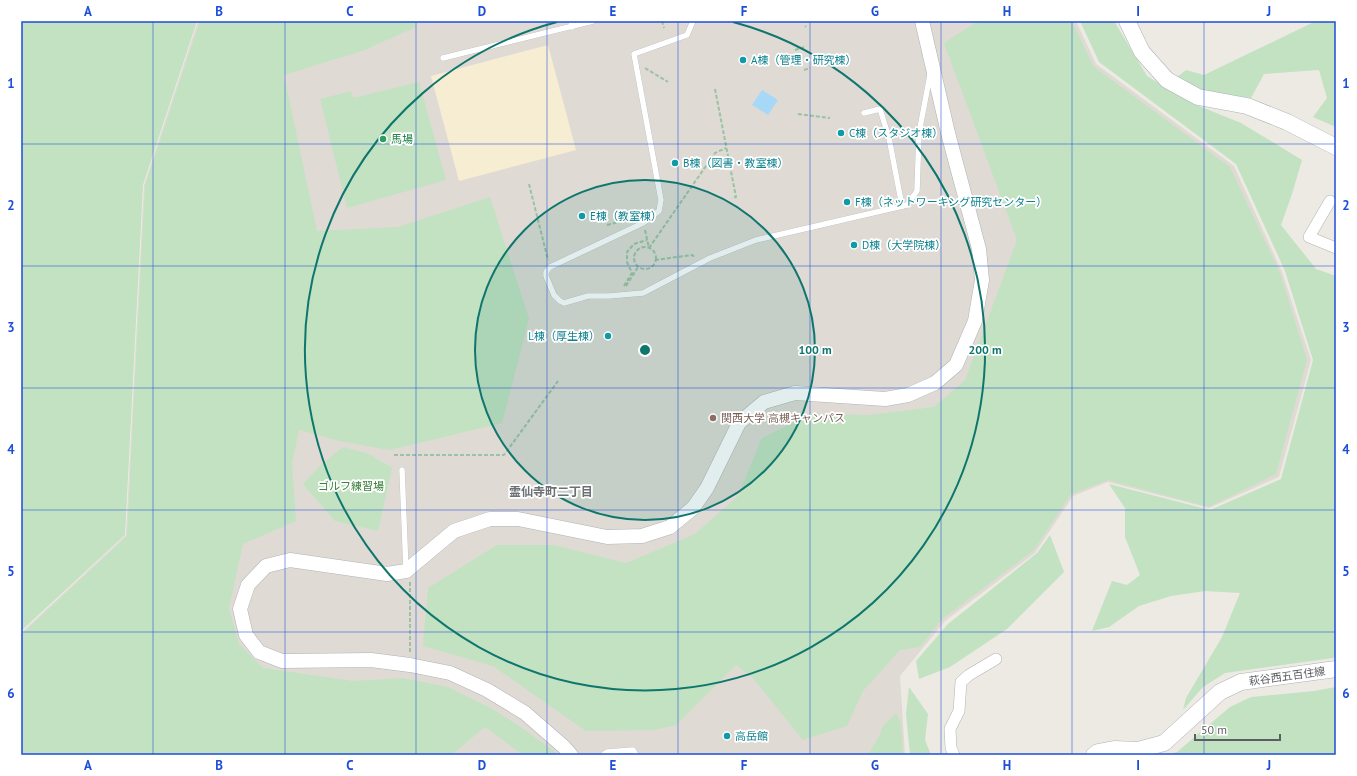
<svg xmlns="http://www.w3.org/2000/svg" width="1357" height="776" font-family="'PT Sans','Noto Sans JP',sans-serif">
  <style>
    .education { fill: #dfdbd4 }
    .green { fill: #c2e2c1 }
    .sand { fill: #f6edd3 }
    .water { fill: #a8d8f7 }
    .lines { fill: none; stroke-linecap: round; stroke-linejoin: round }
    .service-casing { stroke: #b0b3b7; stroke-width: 6 }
    .minor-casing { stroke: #b0b3b7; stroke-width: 12 }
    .tertiary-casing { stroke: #b0b3b7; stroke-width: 15 }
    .secondary-casing { stroke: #afb2b7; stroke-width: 17 }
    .path { stroke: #9bc2a4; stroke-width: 2; stroke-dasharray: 4 2; stroke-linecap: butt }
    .service { stroke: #fff; stroke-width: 5.5 }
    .minor { stroke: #fff; stroke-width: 11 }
    .tertiary { stroke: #fff; stroke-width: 14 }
    .secondary { stroke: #fff; stroke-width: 16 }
    .grid { fill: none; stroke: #1d4ed8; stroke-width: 1; stroke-opacity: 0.55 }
    .ring { fill: none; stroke: #0f766e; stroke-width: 2 }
    .culture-dot { fill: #0f9aa8; stroke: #fff; stroke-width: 1.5 }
    .leisure-dot { fill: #2e9e5b; stroke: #fff; stroke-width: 1.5 }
    .education-dot { fill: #8d6e63; stroke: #fff; stroke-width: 1.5 }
    .labels { text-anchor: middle; stroke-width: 3.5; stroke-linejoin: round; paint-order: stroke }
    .culture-label { font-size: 11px; fill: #0d838f; stroke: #fff; text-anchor: start }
    .leisure-label { font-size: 11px; fill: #27864d; stroke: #fff; text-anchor: start }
    .education-label { font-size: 11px; fill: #785e54; stroke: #fff; text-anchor: start }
    .park-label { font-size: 11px; fill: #3c803c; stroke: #fff }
    .street-label { font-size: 11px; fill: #5b5e62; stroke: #fff }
    .neighbourhood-label { font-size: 12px; font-weight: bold; fill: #6c7074; stroke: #fff }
    .centre { fill: #0f766e; stroke: #fff; stroke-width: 2 }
    .ring-label { font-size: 12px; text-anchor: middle; font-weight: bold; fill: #0f766e; stroke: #fff; stroke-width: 3.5; stroke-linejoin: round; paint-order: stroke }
    .neatline { fill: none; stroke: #1d4ed8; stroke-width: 1.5 }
    .grid-label { font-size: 13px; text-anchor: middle; font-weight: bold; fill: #1d4ed8 }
  </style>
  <rect width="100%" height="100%" fill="#eceae3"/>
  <path class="education" d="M198,21H1076L1096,64L1234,166L1282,272L1311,360L1279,477L1209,508L1108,482L1073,496L1035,553L945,621L900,676L905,755H21V633L126,535L144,185Z"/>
  <g class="green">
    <path d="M21,21H197L143,185L125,535L21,631Z"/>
    <path d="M200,21H414L416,27L362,51L284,75L317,231L398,227L490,197L529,319L502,423L390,450L344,442L299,430L292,464L296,521L243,544L229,608L239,644L263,668L353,681L403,678L448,687L491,708L525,730L559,755H523L485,727L451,755H21V635L127,536L145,185Z"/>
    <path d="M978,21H1072L1093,66L1230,167L1280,273L1307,360L1276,474L1209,507L1108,480L1071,494L1034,550L942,619L920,647L900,650L863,691L847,726L803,740L752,677L736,665L676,725L654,730L586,731L493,666L423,646L428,588L497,545H554L626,563L695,534L738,496L762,438L812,414L869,415L934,407L965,380L1017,240L944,43Z"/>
    <path d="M1080,21H1114L1147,76L1194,104L1241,123L1302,160L1292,194L1281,225L1316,269L1336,276V656L1333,658L1225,673L1203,687L1183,710L1186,698L1222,637L1240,593L1205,591L1171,596L1139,606L1109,627L1092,631L1112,581L1127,585L1140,575L1125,537V508L1109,484L1210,510L1281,479L1313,360L1285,271L1236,164L1099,62Z"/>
    <path d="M1316,21H1336V127L1313,117L1327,98L1319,70L1264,74L1251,98L1201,92L1177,77L1186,70L1204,75Z"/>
    <path d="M419,82L446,180L347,208L320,99L351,91L353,98Z"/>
    <path d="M343,447L369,454L392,468L378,531L335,521L303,484L322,464Z"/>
    <path d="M1050,535L1064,572L1007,629L950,667L919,679L916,661L948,624L1037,553Z"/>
    <path d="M909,687L928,714L925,740L931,755H910L906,714Z"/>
    <path d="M1336,687V755H1166L1177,752L1230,707L1251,697L1314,691Z"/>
    <path d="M896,713L901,723L903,755H868L879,736L883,726Z"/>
  </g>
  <path class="sand" d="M548,45L576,150L459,181L431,76Z"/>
  <path class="water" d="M762,90L778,100L768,115L752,105Z"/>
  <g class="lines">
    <g class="service-casing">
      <g id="service">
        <path d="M571,21L572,27"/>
        <path d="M693,21L687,35L634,54L661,200L659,211L643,223L550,267L546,272V276L554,295L560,301L564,303L588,296H609L643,293L710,258L756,240L907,205L917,191L919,133L930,75"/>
        <path d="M443,58L593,21"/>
        <path d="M864,113L880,109L889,138L902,206"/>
        <path d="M402,470L406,570"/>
        <path d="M603,755L607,752L633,750L636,755"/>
      </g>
    </g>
    <g class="minor-casing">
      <g id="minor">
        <path d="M1330,201L1309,237L1336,248"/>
        <path d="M954,755L951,748L950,729L959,711L961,682L969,675L996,659"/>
      </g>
    </g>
    <g class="tertiary-casing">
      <path id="tertiary" d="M571,755L564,747L525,713L487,690L450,673L410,665L371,660L282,661L259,652L246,635L240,609L248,585L266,566L290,560L387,574L406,571L454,531L490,519H518L607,537L642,536L670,527L693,508L707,488L739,423L764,402L795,393L885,399L908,395L935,383L956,365L975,321L982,280L979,249L948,133L922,21"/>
    </g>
    <g class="secondary-casing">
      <g id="secondary">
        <path d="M1127,21L1142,52L1167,80L1198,97L1247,106L1287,122L1336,147"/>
        <path d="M1094,755L1098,752L1114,749L1138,750L1164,743L1220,692L1241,682L1336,669"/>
      </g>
    </g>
    <g class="path">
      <path d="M662,21L664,28"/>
      <path d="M805,26L806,27"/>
      <path d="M795,50L804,47"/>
      <path d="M645,68L668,82"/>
      <path d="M804,70L810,68"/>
      <path d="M715,89L736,197L732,198"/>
      <path d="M798,114L830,118"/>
      <path d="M529,184L548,260"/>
      <path d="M607,225L627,220"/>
      <path d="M645,230L649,248"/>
      <circle cx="645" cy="258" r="11"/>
      <path d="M649,248L715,153L726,148"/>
      <path d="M655,260L692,255L695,257"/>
      <path d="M624,286L632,273L627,262V252L634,244L647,240"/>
      <path d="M626,286L638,267"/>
      <path d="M394,455H504L558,381"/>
      <path d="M410,582V652"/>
    </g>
    <use href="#service" class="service"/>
    <use href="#minor" class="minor"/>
    <use href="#tertiary" class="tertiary"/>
    <use href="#secondary" class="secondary"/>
  </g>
  <path class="grid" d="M153,21V755M285,21V755M416,21V755M547,21V755M678,21V755M810,21V755M941,21V755M1072,21V755M1204,21V755M21,144H1336M21,266H1336M21,388H1336M21,510H1336M21,632H1336"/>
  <circle cx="645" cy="350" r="170" fill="#0f766e" fill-opacity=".12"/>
  <g class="ring">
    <circle cx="645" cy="350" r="170"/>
    <path d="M733 22A340 340 0 1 1 557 22"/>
  </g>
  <g class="culture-dot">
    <circle cx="743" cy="60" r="4"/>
    <circle cx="841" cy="133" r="4"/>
    <circle cx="675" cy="163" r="4"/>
    <circle cx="847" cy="202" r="4"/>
    <circle cx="582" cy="216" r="4"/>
    <circle cx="854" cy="245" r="4"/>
    <circle cx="608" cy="336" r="4"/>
    <circle cx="727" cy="736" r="4"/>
  </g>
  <circle class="leisure-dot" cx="383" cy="139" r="4"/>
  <circle class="education-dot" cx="713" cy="418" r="4"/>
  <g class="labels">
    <g class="culture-label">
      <text x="751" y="64">A棟（管理・研究棟）</text>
      <text x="849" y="137">C棟（スタジオ棟）</text>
      <text x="683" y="167">B棟（図書・教室棟）</text>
      <text x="855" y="206">F棟（ネットワーキング研究センター）</text>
      <text x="590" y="220">E棟（教室棟）</text>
      <text x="862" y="249">D棟（大学院棟）</text>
      <text x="600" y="340" text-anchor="end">L棟（厚生棟）</text>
      <text x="735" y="740">高岳館</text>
    </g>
    <g class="leisure-label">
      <text x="391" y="143">馬場</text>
    </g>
    <g class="education-label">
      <text x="721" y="422">関西大学 高槻キャンパス</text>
    </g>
    <g class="park-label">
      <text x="351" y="490">ゴルフ練習場</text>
    </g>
    <g class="street-label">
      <text transform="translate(1287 676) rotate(-8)" y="4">萩谷西五百住線</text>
    </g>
    <g class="neighbourhood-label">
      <text x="551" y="496">霊仙寺町二丁目</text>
    </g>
  </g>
  <circle cx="645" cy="350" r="6" class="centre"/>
  <g class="ring-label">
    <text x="815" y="354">100 m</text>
    <text x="985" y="354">200 m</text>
  </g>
  <rect width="1357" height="776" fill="none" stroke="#ffffff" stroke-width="44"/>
  <path d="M1195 734v6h85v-6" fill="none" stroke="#5b5e62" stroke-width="2"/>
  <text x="1201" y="734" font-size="12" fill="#5b5e62" stroke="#ffffff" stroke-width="3" paint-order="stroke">50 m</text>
  <rect x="22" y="22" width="1313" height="732" class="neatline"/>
  <g class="grid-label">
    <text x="88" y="16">A</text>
    <text x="219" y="16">B</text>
    <text x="350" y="16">C</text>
    <text x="482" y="16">D</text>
    <text x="613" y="16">E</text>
    <text x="744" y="16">F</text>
    <text x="875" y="16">G</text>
    <text x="1007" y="16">H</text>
    <text x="1138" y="16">I</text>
    <text x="1269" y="16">J</text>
    <text x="11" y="88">1</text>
    <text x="1346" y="88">1</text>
    <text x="11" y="210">2</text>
    <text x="1346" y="210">2</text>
    <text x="11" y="332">3</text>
    <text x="1346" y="332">3</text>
    <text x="11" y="454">4</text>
    <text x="1346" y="454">4</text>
    <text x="11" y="576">5</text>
    <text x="1346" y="576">5</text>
    <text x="11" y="698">6</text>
    <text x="1346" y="698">6</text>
    <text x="88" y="770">A</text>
    <text x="219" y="770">B</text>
    <text x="350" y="770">C</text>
    <text x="482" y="770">D</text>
    <text x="613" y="770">E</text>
    <text x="744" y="770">F</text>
    <text x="875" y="770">G</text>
    <text x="1007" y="770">H</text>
    <text x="1138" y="770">I</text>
    <text x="1269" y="770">J</text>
  </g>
</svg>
